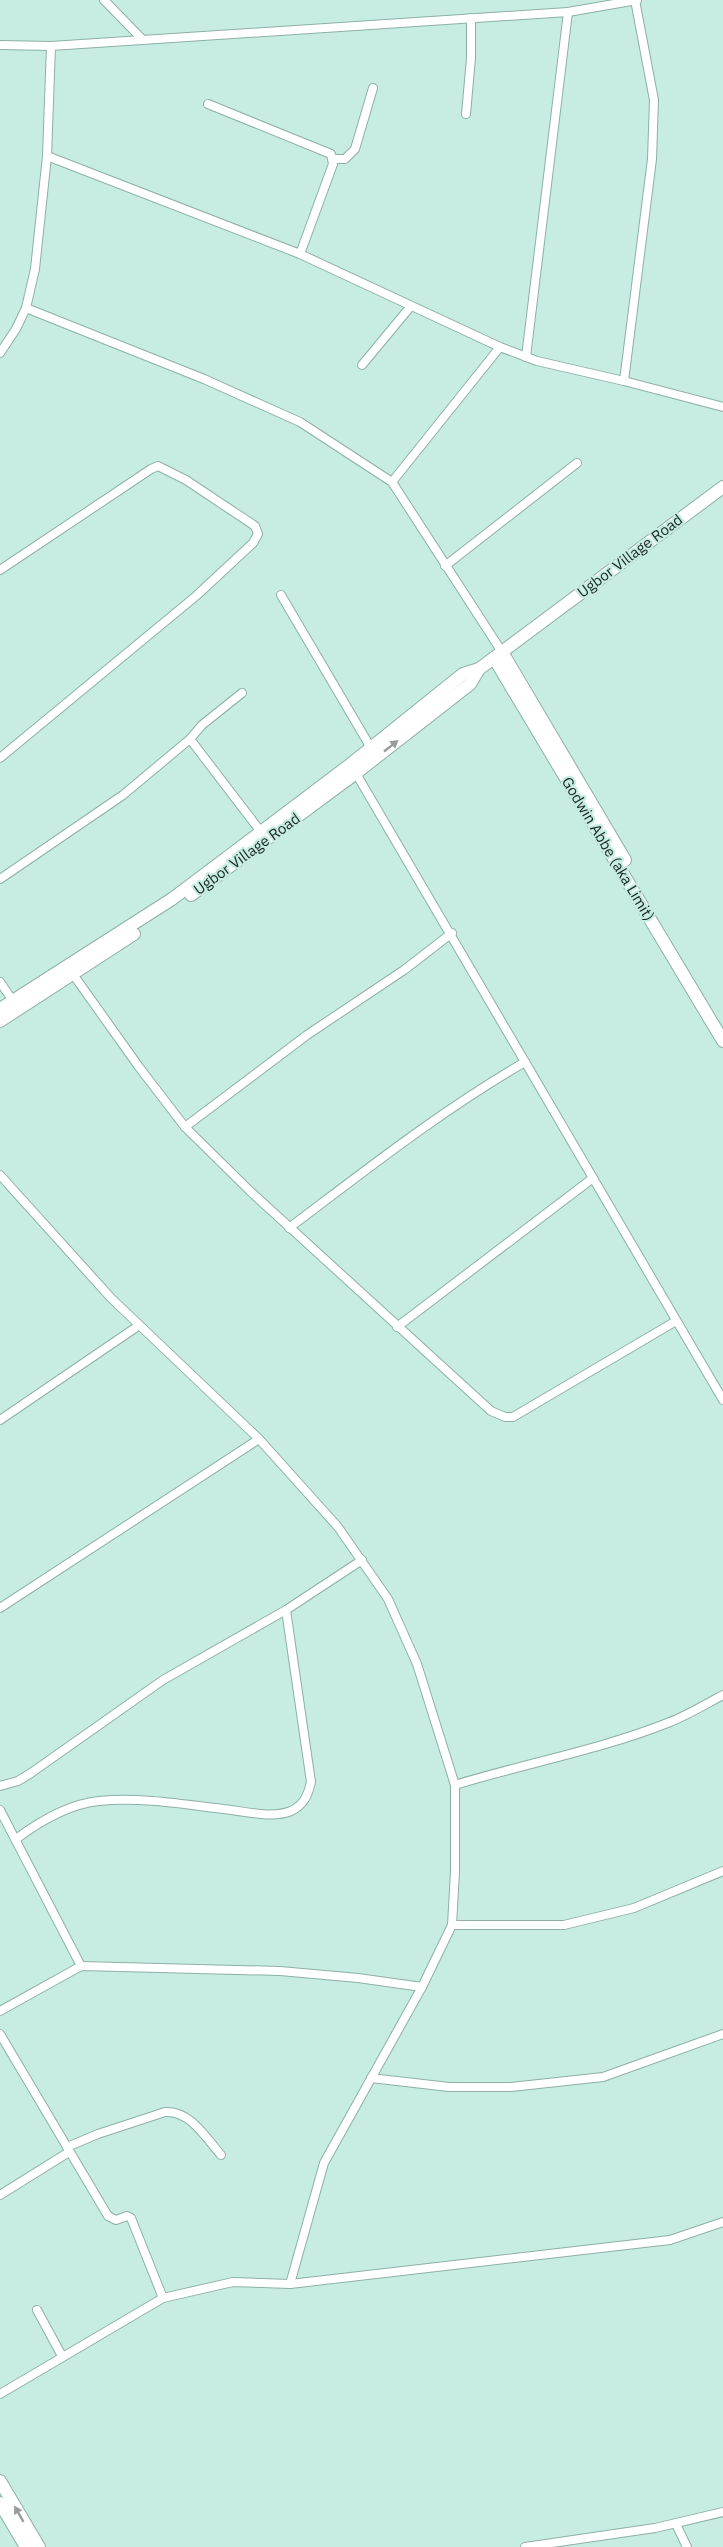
<svg xmlns="http://www.w3.org/2000/svg" width="723" height="2547" font-family="'IBM Plex Sans',sans-serif">
  <style>
    .lines { fill: none; stroke-linecap: round; stroke-linejoin: round }
    .street-casing { stroke: #8db0a6; stroke-width: 10 }
    .secondary-casing { stroke: #8db0a6; stroke-width: 14 }
    .street { stroke: #fff; stroke-width: 8 }
    .secondary { stroke: #fff; stroke-width: 12 }
    .oneway { fill: #979d9c }
    .labels { text-anchor: middle; stroke-width: 4.5; stroke-linejoin: round; paint-order: stroke }
    .street-label { font-size: 15px; fill: #182622; stroke: #c7ece1 }
  </style>
  <rect width="100%" height="100%" fill="#c7ece1"/>
  <g class="lines">
    <g class="street-casing">
      <g id="street">
        <path d="M104,0L142,39"/>
        <path d="M0,45L51,46L568,12L637,0"/>
        <path d="M208,104L331,154L333,164L300,254"/>
        <path d="M466,114L471,58V18"/>
        <path d="M47,156L300,254L500,347L537,361L624,381L723,407"/>
        <path d="M334,159H345L355,149L373,88"/>
        <path d="M26,308L204,379L300,422L392,482L502,652"/>
        <path d="M0,353L16,329L26,308L35,269L47,156L51,46"/>
        <path d="M526,357L568,12"/>
        <path d="M362,365L411,306"/>
        <path d="M624,381L652,159L654,100L635,0"/>
        <path d="M392,482L500,347"/>
        <path d="M445,566L577,463"/>
        <path d="M0,570L151,469L158,466L186,480L255,526L258,534L253,543L196,596L0,758"/>
        <path d="M281,595L371,748"/>
        <path d="M190,739L261,832"/>
        <path d="M354,770L723,1400"/>
        <path d="M0,879L123,795L190,739L202,725L242,693"/>
        <path d="M70,970L139,1067L185,1127L251,1192L491,1411L505,1417H513L676,1321"/>
        <path d="M0,982L13,1001"/>
        <path d="M185,1127L307,1035L404,970L452,933"/>
        <path d="M0,1175L111,1298L259,1439L338,1527L388,1599L417,1664L455,1785V1872L452,1925L422,1987L324,2163L290,2284"/>
        <path d="M289,1228C366,1170 442,1110 525,1062"/>
        <path d="M397,1327L593,1178"/>
        <path d="M0,1420L138,1326"/>
        <path d="M0,1608L259,1439"/>
        <path d="M455,1785C526,1763 600,1750 670,1722C688,1715 706,1704 723,1695"/>
        <path d="M0,1786L18,1781L31,1773L163,1680L286,1610L362,1560"/>
        <path d="M0,1810L81,1966"/>
        <path d="M16,1839C40,1821 69,1804 99,1801C140,1797 182,1804 223,1809C244,1811 271,1819 291,1811C304,1805 308,1795 311,1782L286,1610"/>
        <path d="M452,1925H564L634,1908L723,1871"/>
        <path d="M0,2011L81,1966L280,1971L358,1978L422,1987"/>
        <path d="M0,2034L108,2216L116,2220L127,2216L131,2218L163,2298"/>
        <path d="M371,2078L449,2087H511L603,2077L723,2034"/>
        <path d="M67,2147L98,2134L165,2112C190,2110 206,2138 221,2155"/>
        <path d="M0,2195L69,2152"/>
        <path d="M37,2310L62,2356"/>
        <path d="M0,2394L163,2298L233,2282L290,2284L670,2240L723,2222"/>
        <path d="M676,2524L687,2547"/>
        <path d="M525,2547L655,2528L723,2512"/>
      </g>
    </g>
    <g class="secondary-casing">
      <g id="secondary">
        <path d="M502,652L625,860"/>
        <path d="M494,658L723,1041"/>
        <path d="M191,895L356,773L470,684L479,669"/>
        <path d="M0,1009L172,899L351,764L463,674L479,669L723,487"/>
        <path d="M0,1021L134,934"/>
        <path d="M0,2481L39,2547"/>
        <path d="M0,2503L26,2547"/>
      </g>
    </g>
    <use href="#street" class="street"/>
    <use href="#secondary" class="secondary"/>
  </g>
  <defs><path id="oneway-solid" d="M-6-.8H1V-3.2L6.5 0L1 3.2V.8H-6Z" transform="scale(1.5)"/></defs>
  <g class="oneway">
    <use href="#oneway-solid" transform="translate(391 746) rotate(-38)"/>
    <use href="#oneway-solid" transform="translate(19 2514) rotate(-120)"/>
  </g>
  <g class="labels">
    <g class="street-label">
      <text transform="translate(630 556) rotate(-37)" y="5">Ugbor Village Road</text>
      <text transform="translate(608 849) rotate(59)" y="5">Godwin Abbe (aka Limit)</text>
      <text transform="translate(247 854) rotate(-36)" y="5">Ugbor Village Road</text>
    </g>
  </g>
</svg>
